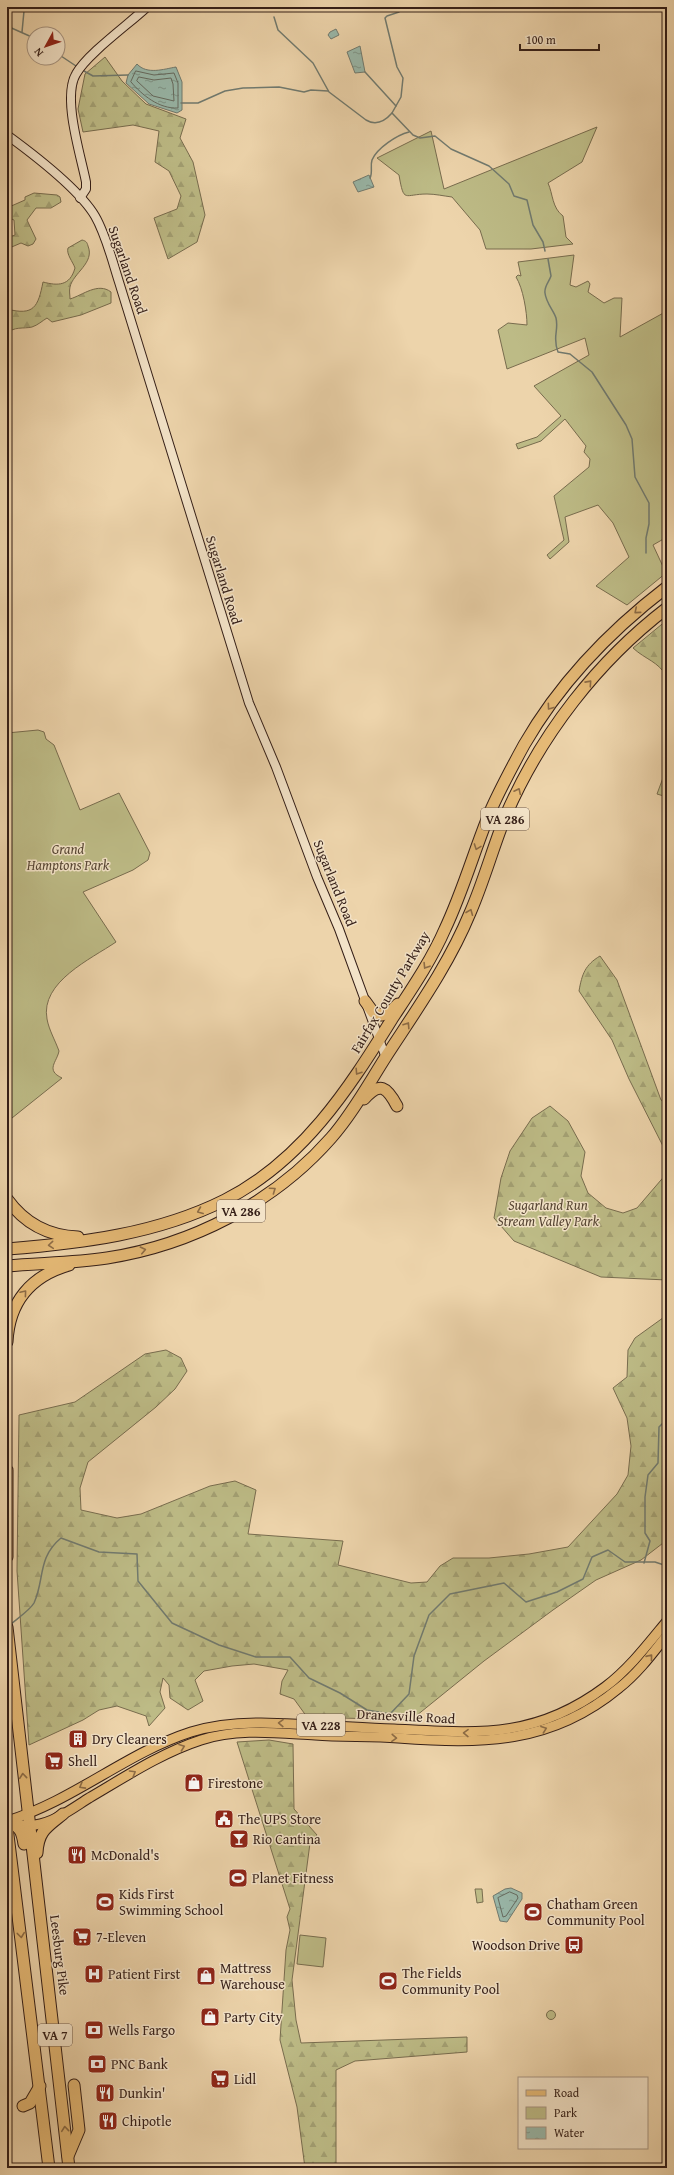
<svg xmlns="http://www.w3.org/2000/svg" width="674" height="2175" font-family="'Gentium Book Plus',serif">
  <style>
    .green { fill: #bdbb86; stroke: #786c4e }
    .forest { fill: url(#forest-firs); stroke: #786c4e }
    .water { fill: url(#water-ripples); stroke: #717a6f }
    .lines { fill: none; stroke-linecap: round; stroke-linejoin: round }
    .shore { stroke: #666b60; stroke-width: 1 }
    .stream { stroke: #717a6f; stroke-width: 1.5 }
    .secondary-casing { stroke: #341e17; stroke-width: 10 }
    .primary-casing { stroke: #341e17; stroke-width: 11 }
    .highway-casing { stroke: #341e17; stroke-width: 13 }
    .secondary { stroke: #f3e3c8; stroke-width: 8 }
    .primary { stroke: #e6ba76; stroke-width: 9 }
    .highway { stroke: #e6ba76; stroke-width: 11 }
    .oneway { stroke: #8d6c46 }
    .labels { text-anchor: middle; stroke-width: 3; stroke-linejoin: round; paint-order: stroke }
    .shield { fill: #f3e3c8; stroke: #6d594c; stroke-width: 1 }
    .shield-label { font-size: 13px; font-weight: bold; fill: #341e17 }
    .street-label { font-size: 14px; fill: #341e17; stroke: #f3e3c8 }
    .park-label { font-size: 14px; font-style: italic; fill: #564533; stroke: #f3e3c8 }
    .poi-label { font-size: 14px; fill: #341e17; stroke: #f3e3c8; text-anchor: start }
  </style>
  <defs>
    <pattern id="forest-firs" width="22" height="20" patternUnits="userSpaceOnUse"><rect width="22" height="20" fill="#bdbb86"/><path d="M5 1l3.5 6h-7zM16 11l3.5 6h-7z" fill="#a3a073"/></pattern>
    <pattern id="water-ripples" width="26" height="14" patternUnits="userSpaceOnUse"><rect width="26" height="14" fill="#99b8aa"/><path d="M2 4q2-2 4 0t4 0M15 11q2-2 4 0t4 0" fill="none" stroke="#7e9589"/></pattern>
  </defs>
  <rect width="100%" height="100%" fill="#edd4ab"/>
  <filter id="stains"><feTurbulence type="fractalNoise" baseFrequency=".005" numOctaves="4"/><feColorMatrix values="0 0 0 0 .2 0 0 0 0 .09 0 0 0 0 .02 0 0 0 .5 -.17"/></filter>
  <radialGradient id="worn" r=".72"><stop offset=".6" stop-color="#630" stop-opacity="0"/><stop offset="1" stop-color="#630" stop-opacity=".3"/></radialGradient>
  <g class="green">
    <path d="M597,127L582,162L548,183C553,194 552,208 563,216L566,237L573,244L531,249H486L480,230L452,197C444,196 435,194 427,194C404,194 404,204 399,175L377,158L431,131L444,189Z"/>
    <path d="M574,255L570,285L576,287L588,281L590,284L588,292L604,303L614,298H622L620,337L667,311V537L653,545L666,573L627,605L596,586L629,557L613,523L598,505L565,517L569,542L550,559L547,555L564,540L554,496L589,467L590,459L584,452L586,446L565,419L541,441L518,449L516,444L537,437L561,416L534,386L589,355L585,338L507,369L498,330L508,323L527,325C527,312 523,288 516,277L518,275L521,276L518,262Z"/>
    <path d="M38,730L44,732L46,739L54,745L80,810L119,793L150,853L148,860L133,870L83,892L116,942C91,959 40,982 47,1019C49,1030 55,1040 59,1051C57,1062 45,1070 62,1078L7,1122V733Z"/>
    <path d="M475,1889H482L483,1902L477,1903Z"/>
    <path d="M300,1935L326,1938L323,1967L297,1964Z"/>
    <circle cx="551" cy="2015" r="4.5"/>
  </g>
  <g class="forest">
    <path d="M105,57L122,81L146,104L186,119L180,138L193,162L205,215L197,242L168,259L154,218L177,209L181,196L169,171L155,162L159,131L133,125L83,132L78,109L85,74Z"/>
    <path d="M34,193L57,195L60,197L61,202L51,208H36L27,220L36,239L33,244L28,246L21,243L7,249V238L15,235L14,220L7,217V205L9,207L25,200V197Z"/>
    <path d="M82,240C86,241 87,242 88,246C95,263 73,273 70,287C69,291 70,295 70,299C83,295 98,282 111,292V303L81,315L52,322L47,318C42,321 38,325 32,327C24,329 13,326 7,334V309C34,316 38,307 43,282C58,286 70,286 75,268C73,262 66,254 68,248Z"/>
    <path d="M667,620V677C658,661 646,660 633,648Z"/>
    <path d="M667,767V797L657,794Z"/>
    <path d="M600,956L617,980L661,1100L667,1104V1154L629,1079L612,1040L579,991C582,974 585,965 600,956Z"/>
    <path d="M550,1106L568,1121L585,1152L581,1176L588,1193L606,1208L623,1213L637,1208L667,1173V1280L601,1277L514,1241L494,1218L501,1178L510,1151L532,1118Z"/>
    <path d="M667,1315V1540L641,1560L596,1580L553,1610L484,1661L411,1720L307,1717L294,1699L280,1694L282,1681L288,1670L254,1664L232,1666L204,1671L195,1680L203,1701L188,1710L170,1698L169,1685L163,1678L160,1692L165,1708L149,1726L146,1716L117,1706L99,1710L83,1720L29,1745L17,1571L19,1415L75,1402L145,1354L166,1350L181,1358L187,1371L175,1389L156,1407L88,1462L80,1488L81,1510L117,1518L141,1514L210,1486L235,1481L256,1490L248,1534L343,1541L338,1565L411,1583L427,1582L440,1566L453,1558H489L529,1554L568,1547L617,1494L628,1475L631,1446L627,1418L613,1388L627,1377L628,1350L635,1338Z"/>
    <path d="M269,1740L293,1744L294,1809L317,1835L310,1843L292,1980L296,2020L301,2043L467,2037V2052L355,2061L336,2070V2163L339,2168H305L297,2107L280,2040L286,1950L290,1930L287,1917L290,1909L237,1742Z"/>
  </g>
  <g class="water">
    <path d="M336,29L339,35L331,39L328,35L330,32Z"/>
    <path d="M360,46L365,72L355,73L347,52Z"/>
    <path d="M137,64C147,75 164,69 176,67L182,82V110L177,113L149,104L126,83L128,75Z"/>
    <path d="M369,175L374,187L358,192L353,182Z"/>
    <path d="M511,1888L522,1893V1899L507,1922L500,1921L493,1896L505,1889Z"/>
    <circle cx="533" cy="1912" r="6"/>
    <path d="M391,1976L392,1987H384L385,1977Z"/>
  </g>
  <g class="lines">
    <g class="shore">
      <path d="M136,71L154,75L174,73L178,83V108C159,109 142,95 131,82Z"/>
      <path d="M139,77L154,80L171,78L173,84L174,101L153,96L137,81Z"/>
      <path d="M510,1892L517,1895L518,1898L506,1916L503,1917L498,1898Z"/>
    </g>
    <g class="stream">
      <path d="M271,7V8"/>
      <path d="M274,17L278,30L313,63L329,92L366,120C376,126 385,121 392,113L413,135L420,138L435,136L451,149L489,166L509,184L514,196L527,200L533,225L543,242L545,251"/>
      <path d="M7,26L34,38"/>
      <path d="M22,32L24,11"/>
      <path d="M58,54L76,66"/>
      <path d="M84,71L93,76L128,75"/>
      <path d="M365,72L396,106"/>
      <path d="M181,103H198L225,91L243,88L279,87L304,92L311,90L328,91"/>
      <path d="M392,113L401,97L403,78L397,67L385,18L387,16L399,12L401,7"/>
      <path d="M370,178C373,172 370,166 372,160C377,148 397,135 409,132"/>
      <path d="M548,259L551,276C549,282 544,286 545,293C546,303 554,311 556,318C559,331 552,337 558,352L570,354L592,372L626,425L632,439L635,477L649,503V524L646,538V553"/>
      <path d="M644,1563L650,1541L645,1533V1497L648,1475L658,1463L659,1427L667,1419"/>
      <path d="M11,1624C18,1618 30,1610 34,1603C45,1579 37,1558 61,1538L99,1552L137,1554L138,1581L172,1623L219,1645L256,1657H290L309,1678L340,1693L367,1710L390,1714L409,1694L414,1656L429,1615L450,1594L504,1583L526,1602L557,1592L583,1579L592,1557L608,1550L625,1562H655L667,1566"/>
    </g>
    <g class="secondary-casing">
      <g id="secondary">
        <path d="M7,135C33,154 79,189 95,216C106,235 112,260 119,282L249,703L276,767L317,877L339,929L386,1058"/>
        <path d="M80,198L86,189V182C81,156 62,98 76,74C87,54 129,24 147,7"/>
      </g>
    </g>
    <g class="primary-casing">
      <g id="primary">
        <path d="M7,1821C73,1801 126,1753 191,1732C214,1725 237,1723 261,1723C305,1724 349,1727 394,1729C476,1733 534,1740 605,1687C629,1669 648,1644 667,1621"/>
        <path d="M10,1822C18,1824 27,1827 35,1825C55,1822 73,1808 89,1798C125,1777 161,1753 201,1740C238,1728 277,1733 315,1735C342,1737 370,1736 398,1738C481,1744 550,1745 619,1688C638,1673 652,1654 667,1635"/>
      </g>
    </g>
    <g class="highway-casing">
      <g id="highway">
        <path d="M365,1001L373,1012L382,1015L389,1013L398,1004"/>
        <path d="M364,1099C380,1081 387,1087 397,1106"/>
        <path d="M7,1199C25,1224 49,1236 78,1237"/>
        <path d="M7,1249C82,1243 157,1234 225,1200C302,1161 348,1090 392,1019C411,990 431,961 445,929C463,891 474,851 490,812C500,789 512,767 524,745C559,684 611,630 667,587"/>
        <path d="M7,1266C40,1263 74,1263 107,1258C191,1245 274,1203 331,1138C353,1113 369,1083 387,1055C417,1009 449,964 470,913C484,881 493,847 506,815C541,734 598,661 667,608"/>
        <path d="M7,1342C9,1302 31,1276 69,1265"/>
        <path d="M7,1470V1557"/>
        <path d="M7,1627L69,2168"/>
        <path d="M7,1821C20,1827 22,1831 24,1844"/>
        <path d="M7,1827L49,2168"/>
        <path d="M37,1853C38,1831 47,1827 63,1814"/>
        <path d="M23,2106L30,2103L40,2086"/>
        <path d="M68,2156L79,2130L74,2085"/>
      </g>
    </g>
    <use href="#secondary" class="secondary"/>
    <use href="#primary" class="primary"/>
    <use href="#highway" class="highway"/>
  </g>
  <defs><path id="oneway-chevron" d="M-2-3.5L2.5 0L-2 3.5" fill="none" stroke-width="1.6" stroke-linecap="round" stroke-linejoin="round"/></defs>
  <g class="oneway">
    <use href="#oneway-chevron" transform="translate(637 611) rotate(140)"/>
    <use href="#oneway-chevron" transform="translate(589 683) rotate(-48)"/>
    <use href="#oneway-chevron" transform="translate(550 707) rotate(126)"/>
    <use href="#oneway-chevron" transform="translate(518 791) rotate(-64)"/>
    <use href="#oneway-chevron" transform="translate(477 847) rotate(110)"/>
    <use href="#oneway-chevron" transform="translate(470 912) rotate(-68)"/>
    <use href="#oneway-chevron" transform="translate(426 966) rotate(122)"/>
    <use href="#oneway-chevron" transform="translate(407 1025) rotate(-57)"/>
    <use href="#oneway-chevron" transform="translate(358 1072) rotate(123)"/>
    <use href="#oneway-chevron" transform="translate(273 1190) rotate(-35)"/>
    <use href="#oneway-chevron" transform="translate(200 1211) rotate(158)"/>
    <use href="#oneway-chevron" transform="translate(51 1245) rotate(175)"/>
    <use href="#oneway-chevron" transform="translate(143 1250) rotate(-13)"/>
    <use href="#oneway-chevron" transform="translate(24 1293) rotate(-50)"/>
    <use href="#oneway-chevron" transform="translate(650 1657) rotate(-51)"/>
    <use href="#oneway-chevron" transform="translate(281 1723) rotate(-178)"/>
    <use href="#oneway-chevron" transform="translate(544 1729) rotate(-20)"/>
    <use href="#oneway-chevron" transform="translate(466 1733) rotate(-179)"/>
    <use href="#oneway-chevron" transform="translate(394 1738) rotate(3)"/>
    <use href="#oneway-chevron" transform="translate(182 1747) rotate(-20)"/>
    <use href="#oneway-chevron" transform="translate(133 1773) rotate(-31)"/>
    <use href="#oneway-chevron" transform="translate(23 1776) rotate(-96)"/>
    <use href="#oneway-chevron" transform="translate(82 1786) rotate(151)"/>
    <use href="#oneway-chevron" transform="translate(21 1935) rotate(83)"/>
    <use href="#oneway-chevron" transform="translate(65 2129) rotate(-96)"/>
  </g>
  <defs>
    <g id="building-square" transform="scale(1)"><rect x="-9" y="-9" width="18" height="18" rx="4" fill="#8f2418" stroke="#f3e3c8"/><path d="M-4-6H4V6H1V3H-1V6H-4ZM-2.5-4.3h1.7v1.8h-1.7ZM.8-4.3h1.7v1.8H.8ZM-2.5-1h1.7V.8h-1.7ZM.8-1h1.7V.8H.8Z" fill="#fff"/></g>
    <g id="supermarket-square" transform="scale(1)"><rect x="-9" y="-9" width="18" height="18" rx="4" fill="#8f2418" stroke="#f3e3c8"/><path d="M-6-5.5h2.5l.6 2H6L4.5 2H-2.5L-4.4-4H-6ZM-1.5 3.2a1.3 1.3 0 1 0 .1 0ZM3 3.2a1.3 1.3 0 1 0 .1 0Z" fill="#fff"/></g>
    <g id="shop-square" transform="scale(1)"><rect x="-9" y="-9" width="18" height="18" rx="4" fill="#8f2418" stroke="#f3e3c8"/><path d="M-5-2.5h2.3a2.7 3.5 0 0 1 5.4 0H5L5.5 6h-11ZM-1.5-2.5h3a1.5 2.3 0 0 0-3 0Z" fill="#fff"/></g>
    <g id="civic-square" transform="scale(1)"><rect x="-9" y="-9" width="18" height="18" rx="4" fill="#8f2418" stroke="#f3e3c8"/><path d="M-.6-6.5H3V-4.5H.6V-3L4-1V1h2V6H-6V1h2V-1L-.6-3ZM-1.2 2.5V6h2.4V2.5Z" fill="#fff"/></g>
    <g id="bar-square" transform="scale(1)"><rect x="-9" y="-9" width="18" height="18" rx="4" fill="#8f2418" stroke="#f3e3c8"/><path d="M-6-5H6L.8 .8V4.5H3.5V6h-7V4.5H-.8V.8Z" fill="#fff"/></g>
    <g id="restaurant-square" transform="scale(1)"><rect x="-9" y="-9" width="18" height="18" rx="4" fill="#8f2418" stroke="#f3e3c8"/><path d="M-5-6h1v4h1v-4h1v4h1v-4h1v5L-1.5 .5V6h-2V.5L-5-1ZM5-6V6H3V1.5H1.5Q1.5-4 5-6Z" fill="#fff"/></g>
    <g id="stadium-square" transform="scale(1)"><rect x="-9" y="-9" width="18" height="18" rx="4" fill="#8f2418" stroke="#f3e3c8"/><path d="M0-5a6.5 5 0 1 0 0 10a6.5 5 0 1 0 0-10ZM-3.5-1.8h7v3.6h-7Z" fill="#fff"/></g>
    <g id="bus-square" transform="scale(1)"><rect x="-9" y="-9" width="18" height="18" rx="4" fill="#8f2418" stroke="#f3e3c8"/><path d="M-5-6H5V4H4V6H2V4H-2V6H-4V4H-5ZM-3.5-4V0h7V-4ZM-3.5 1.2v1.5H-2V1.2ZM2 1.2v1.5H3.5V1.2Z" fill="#fff"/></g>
    <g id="hospital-square" transform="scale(1)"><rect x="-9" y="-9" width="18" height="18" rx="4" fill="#8f2418" stroke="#f3e3c8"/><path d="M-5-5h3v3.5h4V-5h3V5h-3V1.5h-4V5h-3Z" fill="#fff"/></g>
    <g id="bank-square" transform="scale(1)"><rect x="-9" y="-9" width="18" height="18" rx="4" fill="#8f2418" stroke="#f3e3c8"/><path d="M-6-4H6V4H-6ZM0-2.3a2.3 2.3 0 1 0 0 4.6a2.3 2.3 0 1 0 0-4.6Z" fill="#fff"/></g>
  </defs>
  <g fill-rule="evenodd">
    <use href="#building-square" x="78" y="1739"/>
    <use href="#supermarket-square" x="54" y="1761"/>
    <use href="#shop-square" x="194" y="1783"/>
    <use href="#civic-square" x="224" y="1819"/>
    <use href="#bar-square" x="239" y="1839"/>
    <use href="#restaurant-square" x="77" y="1855"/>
    <use href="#stadium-square" x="238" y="1878"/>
    <use href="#stadium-square" x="105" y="1902"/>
    <use href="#stadium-square" x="533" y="1912"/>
    <use href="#supermarket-square" x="82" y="1937"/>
    <use href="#bus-square" x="574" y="1945"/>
    <use href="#hospital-square" x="94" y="1974"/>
    <use href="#shop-square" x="206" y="1976"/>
    <use href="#stadium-square" x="388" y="1981"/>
    <use href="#shop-square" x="210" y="2017"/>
    <use href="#bank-square" x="94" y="2030"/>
    <use href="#bank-square" x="97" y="2064"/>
    <use href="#supermarket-square" x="220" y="2079"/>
    <use href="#restaurant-square" x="105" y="2093"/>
    <use href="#restaurant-square" x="108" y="2121"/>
  </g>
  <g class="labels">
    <g class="shield">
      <rect x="481" y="808" width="48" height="22" rx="3"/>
      <rect x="217" y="1200" width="48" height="22" rx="3"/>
      <rect x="297" y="1714" width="48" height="22" rx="3"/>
      <rect x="38" y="2024" width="34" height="22" rx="3"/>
    </g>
    <g class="shield-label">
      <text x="505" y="824">VA 286</text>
      <text x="241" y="1216">VA 286</text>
      <text x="321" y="1730">VA 228</text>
      <text x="55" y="2040">VA 7</text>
    </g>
    <g class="street-label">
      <text transform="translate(128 270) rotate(71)" y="5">Sugarland Road</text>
      <text transform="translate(224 580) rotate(73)" y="5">Sugarland Road</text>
      <text transform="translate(335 883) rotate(68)" y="5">Sugarland Road</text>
      <text transform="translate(390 992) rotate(-59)" y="5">Fairfax County Parkway</text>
      <text transform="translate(406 1716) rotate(3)" y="5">Dranesville Road</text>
      <text transform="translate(60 1955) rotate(83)" y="5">Leesburg Pike</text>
    </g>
    <g class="park-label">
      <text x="68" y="854">Grand<tspan x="68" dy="16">Hamptons Park</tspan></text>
      <text x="548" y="1210">Sugarland Run<tspan x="548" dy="16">Stream Valley Park</tspan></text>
    </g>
    <g class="poi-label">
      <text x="92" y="1744">Dry Cleaners</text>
      <text x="68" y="1766">Shell</text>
      <text x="208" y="1788">Firestone</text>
      <text x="238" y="1824">The UPS Store</text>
      <text x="253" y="1844">Rio Cantina</text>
      <text x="91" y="1860">McDonald's</text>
      <text x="252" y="1883">Planet Fitness</text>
      <text x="119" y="1899">Kids First<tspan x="119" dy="16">Swimming School</tspan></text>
      <text x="547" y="1909">Chatham Green<tspan x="547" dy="16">Community Pool</tspan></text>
      <text x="96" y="1942">7-Eleven</text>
      <text x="560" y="1950" text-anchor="end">Woodson Drive</text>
      <text x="220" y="1973">Mattress<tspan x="220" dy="16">Warehouse</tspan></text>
      <text x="402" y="1978">The Fields<tspan x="402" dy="16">Community Pool</tspan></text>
      <text x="108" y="1979">Patient First</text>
      <text x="224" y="2022">Party City</text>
      <text x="108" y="2035">Wells Fargo</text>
      <text x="111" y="2069">PNC Bank</text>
      <text x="234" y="2084">Lidl</text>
      <text x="119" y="2098">Dunkin'</text>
      <text x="122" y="2126">Chipotle</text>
    </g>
  </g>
  <rect width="674" height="2175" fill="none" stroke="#edd4ab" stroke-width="24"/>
  <rect x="8" y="8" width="658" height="2159" fill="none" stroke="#341e17" stroke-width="2"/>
  <rect x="12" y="12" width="650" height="2151" fill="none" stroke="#341e17"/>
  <rect x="518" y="2077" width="130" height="72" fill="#f3e3c8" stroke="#a79481"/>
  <rect x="526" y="2090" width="20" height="6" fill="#e6ba76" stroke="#a79481"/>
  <text x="554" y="2097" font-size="12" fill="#341e17">Road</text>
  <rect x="526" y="2107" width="20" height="12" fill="#bdbb86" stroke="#a79481"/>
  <text x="554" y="2117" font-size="12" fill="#341e17">Park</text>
  <rect x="526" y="2127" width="20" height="12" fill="url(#water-ripples)" stroke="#a79481"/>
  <text x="554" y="2137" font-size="12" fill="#341e17">Water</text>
  <g transform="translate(46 46) rotate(230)"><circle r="19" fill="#f3e3c8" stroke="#a79481"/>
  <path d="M0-3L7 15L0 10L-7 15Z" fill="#8f2418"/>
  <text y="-6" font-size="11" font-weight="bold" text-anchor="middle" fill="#341e17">N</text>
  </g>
  <path d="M520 44v6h79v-6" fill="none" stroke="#341e17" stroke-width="2"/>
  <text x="526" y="44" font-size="12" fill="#341e17" stroke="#f3e3c8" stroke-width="3" paint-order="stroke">100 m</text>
  <rect width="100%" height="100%" filter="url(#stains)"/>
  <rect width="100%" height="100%" fill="url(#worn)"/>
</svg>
